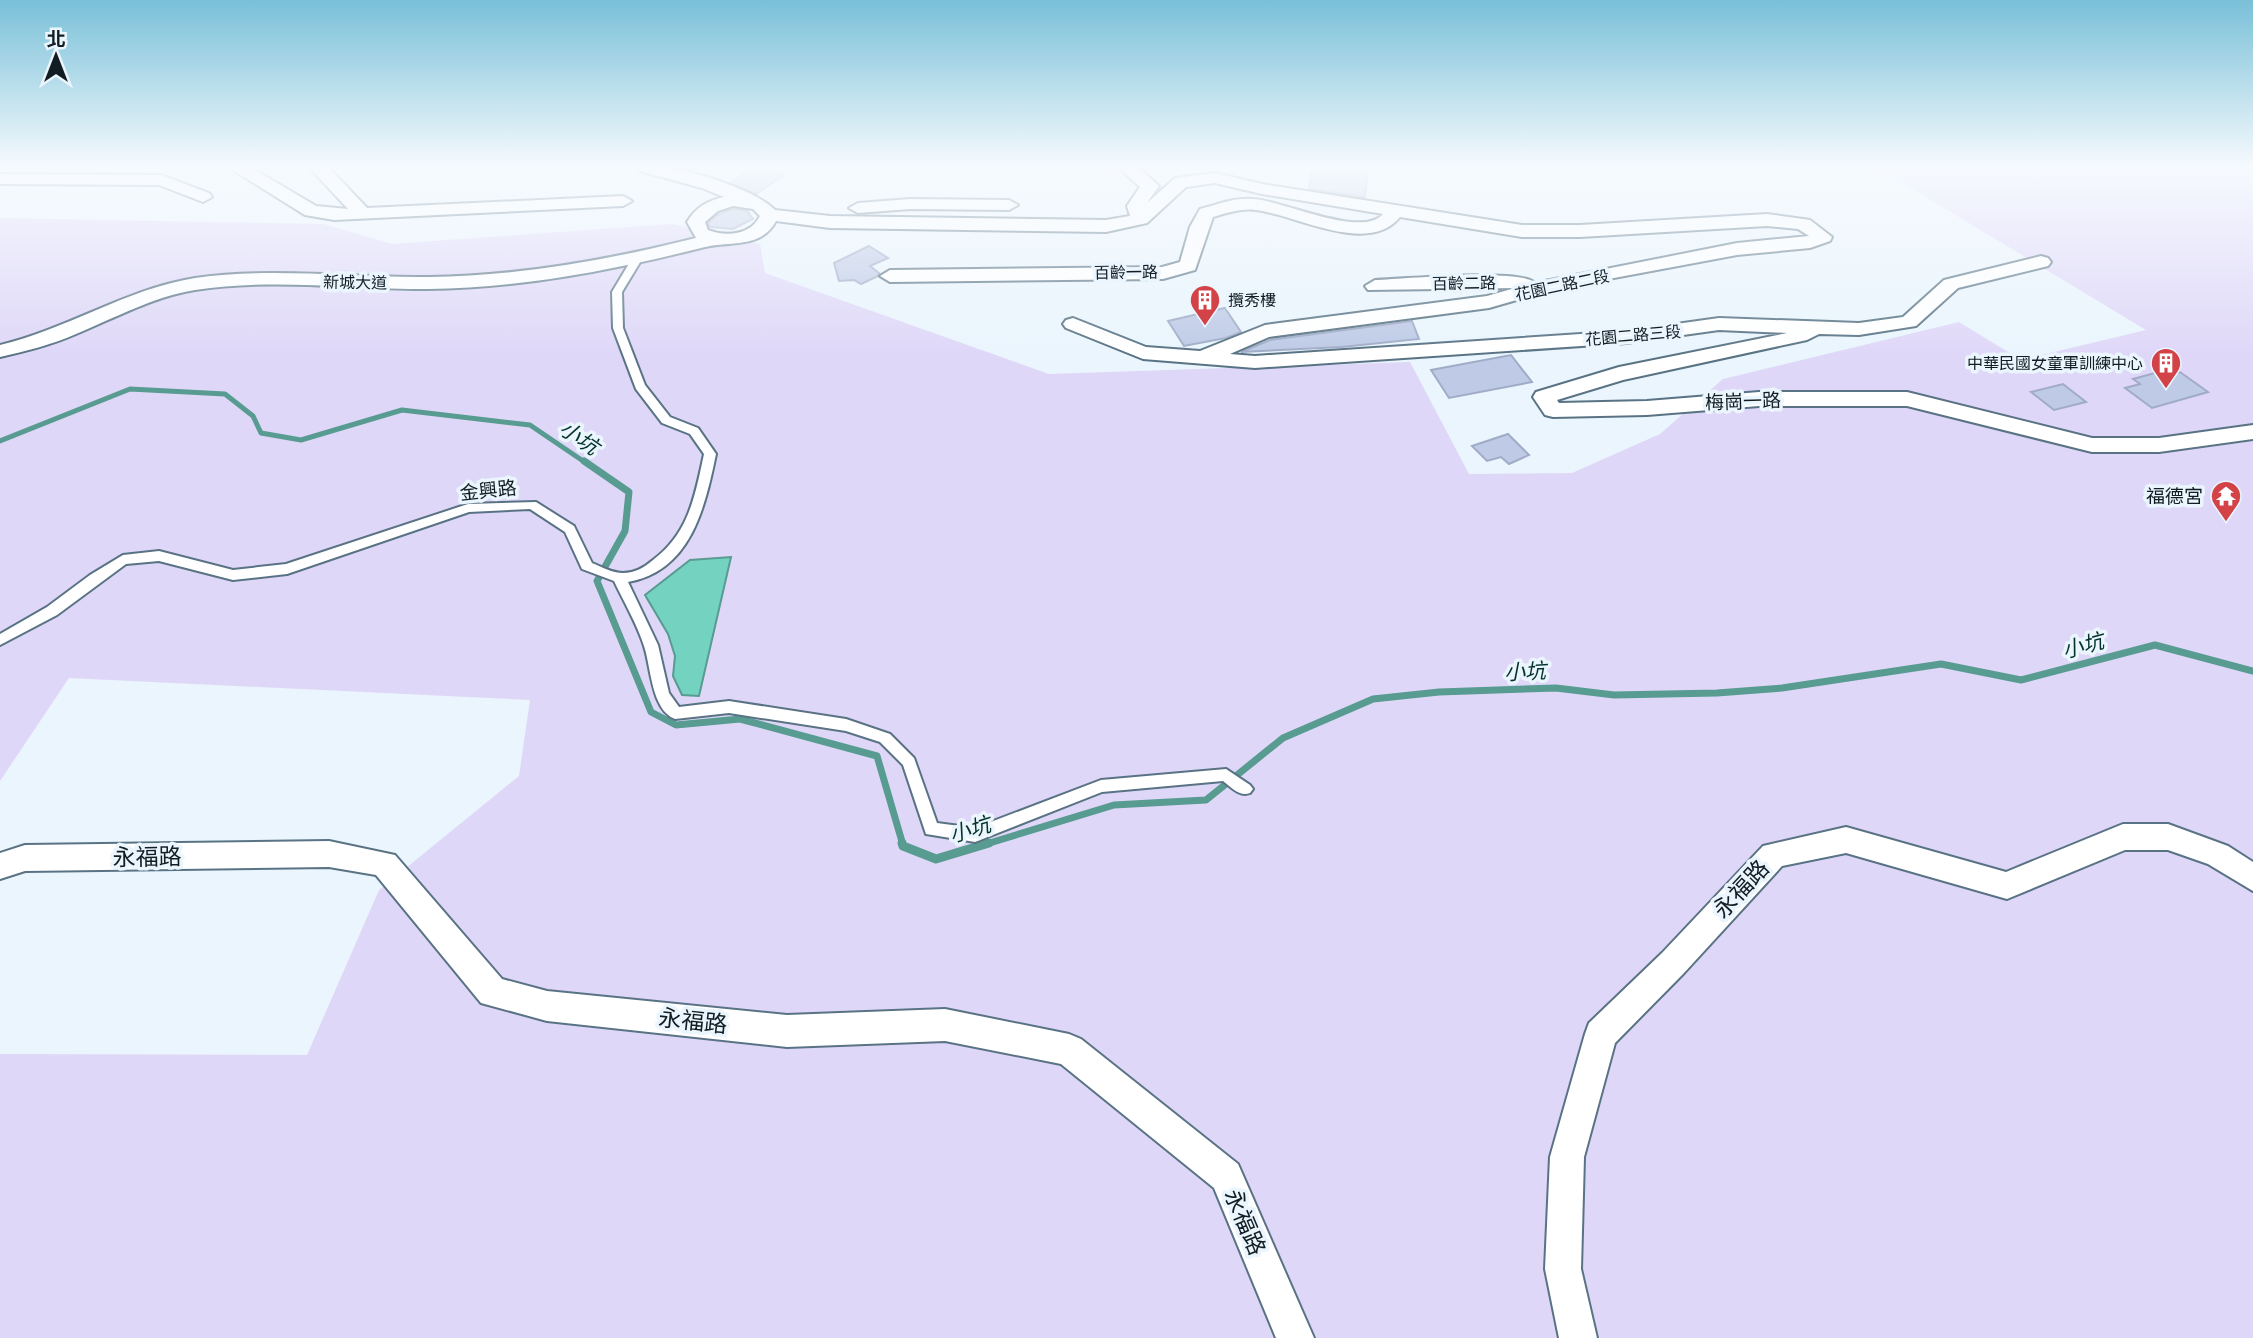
<svg xmlns="http://www.w3.org/2000/svg" width="2253" height="1338" font-family="Figtree,'Noto Sans TC',sans-serif">
  <style>
    .green { fill: #dfd7f8 }
    .water { fill: #74d2c0; stroke: #579b91; stroke-width: 2 }
    .lines { fill: none; stroke-linecap: round; stroke-linejoin: round }
    .stream-far2 { stroke: #579b91; stroke-width: 5 }
    .stream-far1 { stroke: #579b91; stroke-width: 7 }
    .stream { stroke: #579b91; stroke-width: 9 }
    .building { fill: #becae6; stroke: #a0acc7; stroke-width: 2 }
    .service-casing { stroke: #597384; stroke-width: 4 }
    .minor-casing { stroke: #597384; stroke-width: 4 }
    .service { fill: #fff; fill-rule: evenodd }
    .minor { fill: #fff; fill-rule: evenodd }
    .labels { text-anchor: middle; stroke-width: 7; stroke-linejoin: round; paint-order: stroke }
    .far-street-label { font-size: 16px; fill: #121c23; stroke: #eaf5fd }
    .far-poi-label { font-size: 16px; fill: #121c23; stroke: #eaf5fd; text-anchor: start }
    .street-label { font-size: 19px; fill: #121c23; stroke: #eaf5fd }
    .poi-label { font-size: 19px; fill: #121c23; stroke: #eaf5fd; text-anchor: end }
    .water-label { font-size: 21px; font-style: italic; fill: #03322b; stroke: #eaf5fd }
    .near-street-label { font-size: 23px; fill: #121c23; stroke: #eaf5fd }
  </style>
  <rect width="100%" height="100%" fill="#eaf5fd"/>
  <path class="green" d="M1876,167H2253V1338H0V1054L307,1055L379,890L519,776L530,700L69,678L0,781V218L324,224L392,244L672,224L760,244L765,273L1049,374L1410,362L1469,474L1572,473L1660,434L1723,379L1959,322L2021,360L2146,330Z"/>
  <path class="water" d="M731,557L699,696L682,695L673,676L675,656L668,634L645,595L690,560Z"/>
  <g class="lines">
    <path class="stream-far2" d="M0,441L130,389L225,394L253,416L261,433L301,440L402,410L530,425L586,463"/>
    <g class="stream-far1">
      <path d="M584,461L629,492L625,531L597,581L651,712L676,725L740,719L877,756L903,845"/>
      <path d="M983,845L1114,805L1206,800L1283,738L1373,699L1439,692L1556,688L1614,695L1717,693L1782,688L1941,664L2021,680L2155,645L2253,671"/>
    </g>
    <path class="stream" d="M902,843L903,846L936,859L989,843"/>
  </g>
  <g class="building">
    <path d="M754,167H761L784,175L756,194L731,183Z"/>
    <path d="M1312,167H1368L1365,197L1309,189Z"/>
    <path d="M733,209L747,211L753,219L733,229L710,227L708,223L717,215Z"/>
    <path d="M869,246L888,258L870,266L879,273L878,276L861,284L854,280L839,281L834,263Z"/>
    <path d="M1225,308L1241,332L1226,338L1184,346L1168,321Z"/>
    <path d="M1412,321L1419,339L1342,347L1241,352L1270,340Z"/>
    <path d="M1511,355L1532,382L1449,398L1431,370Z"/>
    <path d="M2162,371L2169,376L2180,372L2208,392L2152,408L2125,388L2140,384L2133,379Z"/>
    <path d="M2063,384L2086,402L2054,410L2031,392Z"/>
    <path d="M1508,434L1529,455L1509,464L1501,457L1487,461L1472,446Z"/>
  </g>
  <g class="lines">
    <g class="service-casing">
      <path id="service" d="M637,256L642,259L622,292L623,328L645,385L670,417L698,428L716,454C705,507 691,571 628,582L658,645L669,693L679,707L729,701L846,719L890,734L914,758L937,823L975,828L1101,780L1226,769L1250,785L1253,789L1250,793C1240,797 1232,788 1223,781L1102,792L975,842L926,834L903,765L880,742L846,731L729,713L675,719C651,710 651,666 644,646C637,624 624,602 614,581L582,569L565,532L530,509L469,512L287,574L233,580L159,561L126,564L57,615L0,645V634L47,607L90,575L123,555L159,551L233,570L286,564L468,504L536,502L574,526L592,563C602,567 612,573 623,573C635,573 645,567 653,560C689,533 695,496 704,454L690,434L662,423L636,389L613,328L612,292L633,257Z"/>
    </g>
    <g class="minor-casing">
      <g id="minor">
        <path d="M228,167H250L316,206L348,209L309,167H328L367,208L623,196L632,201L623,206L334,220L305,215Z"/>
        <path d="M637,167C646,167 656,166 665,167C692,170 757,191 775,210L830,216L1106,220L1130,216L1127,206L1140,187L1118,167H1138L1159,186L1147,203L1175,178L1215,173L1262,184L1522,225H1580L1767,214L1810,220L1832,237L1830,241L1810,248L1737,255L1555,289L1489,308L1269,337L1230,354L1255,356L1626,331L1719,318L1859,323L1903,317L1944,280L2041,256L2048,258L2051,262L2048,266L1958,288L1916,326L1859,335L1819,334L1807,340L1623,380L1557,400L1559,403L1647,401L1759,392H1907L2092,438H2159L2253,425V439L2159,452H2092L1907,406H1759L1647,415L1553,417L1545,415L1533,397L1536,392L1619,367L1787,333L1719,330L1626,343L1255,368L1143,359L1066,328L1063,324L1066,320L1073,318L1146,347L1200,351L1265,325L1487,296L1515,288L1368,290L1365,286L1375,280C1400,279 1523,268 1535,283L1737,243L1809,236L1798,229L1767,226L1580,237H1522L1400,217C1368,256 1297,215 1256,210C1241,208 1227,213 1213,217L1195,270L1163,279L890,282L880,276L890,270L1162,267L1180,262L1190,227L1200,209C1216,205 1235,197 1253,199C1282,200 1362,239 1383,214L1262,194L1215,183L1186,187L1147,223L1106,232L830,228L776,221C761,249 730,241 705,247C614,270 522,288 428,289C350,289 272,278 195,290C152,297 115,318 76,334C51,345 26,351 0,357V345C68,329 126,289 195,278C272,267 351,278 429,277C519,276 608,260 696,238L687,222C696,207 707,201 724,197L702,188L640,171ZM733,206L753,209L760,216C751,235 726,237 708,230L705,222L718,211Z"/>
        <path d="M0,174L161,175L209,193L212,197L203,202L159,185L0,184Z"/>
        <path d="M910,199L1009,200L1018,205L1009,210L910,209L858,213L849,208L858,203Z"/>
        <path d="M2123,824H2168L2228,846L2253,862V891L2208,864L2168,850H2125L2007,899L1846,853L1782,866L1684,973L1615,1043L1584,1157L1581,1269L1597,1338H1559L1545,1269L1550,1157L1585,1034L1589,1023L1662,953L1763,846L1846,827L2006,872Z"/>
        <path d="M329,841L395,855L502,979L547,991L787,1015L945,1009L1069,1034L1081,1039L1238,1164L1314,1338H1276L1214,1188L1061,1064L945,1041L787,1047L547,1021L481,1003L376,875L329,867L25,871L0,879V853L25,845Z"/>
      </g>
    </g>
    <use href="#service" class="service"/>
    <use href="#minor" class="minor"/>
  </g>
  <linearGradient id="sky" x2="0" y2="1"><stop stop-color="#79c0d8"/><stop offset="0.47" stop-color="#f6fafe"/><stop offset="1" stop-color="#f6fafe" stop-opacity="0"/></linearGradient>
  <rect width="2253" height="355" fill="url(#sky)"/>
  <defs>
    <g id="building-pin" transform="scale(1.575)"><path d="M0 17L-7.5 6A9.5 9.5 0 1 1 7.5 6Z" fill="#d24246" stroke="#eaf5fd"/><path d="M-4-6H4V6H1V3H-1V6H-4ZM-2.5-4.3h1.7v1.8h-1.7ZM.8-4.3h1.7v1.8H.8ZM-2.5-1h1.7V.8h-1.7ZM.8-1h1.7V.8H.8Z" fill="#fff"/></g>
    <g id="temple-pin" transform="scale(1.575)"><path d="M0 17L-7.5 6A9.5 9.5 0 1 1 7.5 6Z" fill="#d24246" stroke="#eaf5fd"/><path d="M0-6L5-2H3V0L6.5 2.5H4V6H1.5V3h-3V6H-4V2.5H-6.5L-3 0V-2H-5Z" fill="#fff"/></g>
  </defs>
  <g fill-rule="evenodd">
    <use href="#building-pin" x="1205" y="300"/>
    <use href="#building-pin" x="2166" y="363"/>
    <use href="#temple-pin" x="2226" y="496"/>
  </g>
  <g class="labels">
    <g class="far-street-label">
      <text transform="translate(1126 272) rotate(-1)" y="6">百齡一路</text>
      <text transform="translate(355 282) rotate(1)" y="6">新城大道</text>
      <text transform="translate(1464 283) rotate(-1)" y="6">百齡二路</text>
      <text transform="translate(1562 285) rotate(-12)" y="6">花園二路二段</text>
      <text transform="translate(1633 335) rotate(-5)" y="6">花園二路三段</text>
    </g>
    <g class="far-poi-label">
      <text x="1228" y="306">攬秀樓</text>
      <text x="2143" y="369" text-anchor="end">中華民國女童軍訓練中心</text>
    </g>
    <g class="street-label">
      <text transform="translate(1743 401) rotate(-2)" y="7">梅崗一路</text>
      <text transform="translate(488 490) rotate(-6)" y="7">金興路</text>
    </g>
    <g class="poi-label">
      <text x="2203" y="503">福德宮</text>
    </g>
    <g class="water-label">
      <text transform="translate(579 438) rotate(34)" y="7">小坑</text>
      <text transform="translate(2083 646) rotate(-15)" y="7">小坑</text>
      <text transform="translate(1525 672) rotate(-3)" y="7">小坑</text>
      <text transform="translate(970 830) rotate(-17)" y="7">小坑</text>
    </g>
    <g class="near-street-label">
      <text transform="translate(147 857) rotate(-1)" y="8">永福路</text>
      <text transform="translate(1741 889) rotate(-47)" y="8">永福路</text>
      <text transform="translate(693 1021) rotate(6)" y="8">永福路</text>
      <text transform="translate(1245 1222) rotate(67)" y="8">永福路</text>
    </g>
  </g>
  <g transform="translate(56 56)" stroke="#eaf5fd" stroke-width="5" paint-order="stroke">
  <path d="M0-5L12 26L0 18L-12 26Z" fill="#121c23"/>
  <text y="-10" font-size="19" font-weight="bold" text-anchor="middle" fill="#121c23">北</text>
  </g>
</svg>
